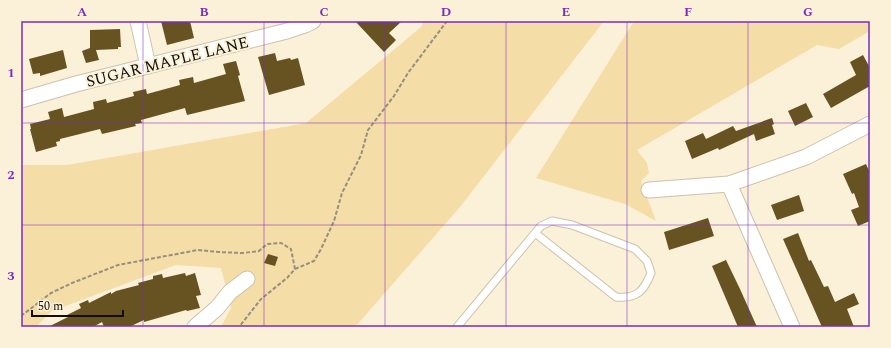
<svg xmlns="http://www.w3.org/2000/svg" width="891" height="348" font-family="Spectral,serif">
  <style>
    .green { fill: #f5dda8 }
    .building { fill: #675221 }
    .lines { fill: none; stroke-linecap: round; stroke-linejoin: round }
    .service-casing { stroke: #ccc2ac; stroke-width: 9 }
    .minor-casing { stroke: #ccc2ac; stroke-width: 17 }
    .path { stroke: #968f7e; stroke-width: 2; stroke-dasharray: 4 2; stroke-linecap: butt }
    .service { stroke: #fff; stroke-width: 7 }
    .minor { stroke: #fff; stroke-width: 15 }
    .grid { fill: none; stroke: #7b2cbf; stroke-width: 1; stroke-opacity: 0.55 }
    .labels { text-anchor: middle; stroke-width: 4; stroke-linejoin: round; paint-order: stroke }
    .street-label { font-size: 16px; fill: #110e06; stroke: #fbf1d9 }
    .neatline { fill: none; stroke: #7b2cbf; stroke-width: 1.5 }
    .grid-label { font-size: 13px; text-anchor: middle; font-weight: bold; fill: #7b2cbf }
  </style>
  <rect width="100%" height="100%" fill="#fbf1d9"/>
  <g class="green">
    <path d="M424,21H604L460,207L355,327H221L231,308L221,268L176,265L52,311L36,327H21V165H67L306,123L421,27Z"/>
    <path d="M634,21H870V31L839,49L817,45L637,150L647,163L649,173L641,181L656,221L625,204L536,178Z"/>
  </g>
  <g class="building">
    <path d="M161,21H190L194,38L167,45Z"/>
    <path d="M355,21H402L389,33L396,40L384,52Z"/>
    <path d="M120,29L121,47H118V49L96,50L99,60L86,63L82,51L90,48V30Z"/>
    <path d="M63,50L67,68L40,76V73L33,74L29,59Z"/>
    <path d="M275,53L277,61L290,58L291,60L298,58L305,85L269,95L258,57Z"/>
    <path d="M863,55L870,68V86L831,108L823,94L856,75L850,62Z"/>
    <path d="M236,61L240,75L238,76L245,101L187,115L185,108L141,120L142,123L135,124L136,126L102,134L100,129L60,139V141L56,142L57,146L36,152L30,129H31L30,124L50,119L48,112L62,108L64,117L94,109L93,102L106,99L107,103L134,96L133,92L146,89L147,94L180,85L179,80L193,77L194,83L226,74L223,64Z"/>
    <path d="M806,103L813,117L795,126L788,111Z"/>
    <path d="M772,118L774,124L772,125L775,134L756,141L754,134L719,150L718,148L692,159L685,141L703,133L706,139L733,126L736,131Z"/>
    <path d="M866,164L870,173V221L858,226L851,210L859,207L854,193L852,194L843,174Z"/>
    <path d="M799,195L804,211L777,220L771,205Z"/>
    <path d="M708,218L714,236L669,250L664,232Z"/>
    <path d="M798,233L809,261L811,260L824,287L828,286L835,302L854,293L859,304L847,309L854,327H822L783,239Z"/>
    <path d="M268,254L278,257L275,266L264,263Z"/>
    <path d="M726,260L740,289L757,327H738L712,266Z"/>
    <path d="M185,273L186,276L195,273L201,295L196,296L200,308L187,311L186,310L144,322V320L129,327H104L102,322L93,327H48L68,317L67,315L81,308L79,304L88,300L89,303L111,292V294L116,291L139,285L138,283L153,279V276L162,274L163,278Z"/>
  </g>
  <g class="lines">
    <g class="service-casing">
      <path id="service" d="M457,327L535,233L541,226L552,221L572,225L635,249L647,261L651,273C644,291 637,299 616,297L535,233"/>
    </g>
    <g class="minor-casing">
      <g id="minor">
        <path d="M138,21L148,66"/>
        <path d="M21,100L76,84L287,31L305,25L313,21"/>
        <path d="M729,184L792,327"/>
        <path d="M649,190L729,184L806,157L870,124"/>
        <path d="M195,327L217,308L230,292L247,279"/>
      </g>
    </g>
    <g class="path">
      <path d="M295,269L314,261L321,249L334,221L342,193L361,155L368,130L394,96L408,73L447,21"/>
      <path d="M21,316L51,293L72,283L118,265L198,250L219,252L243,253L259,251L267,244L281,243L291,249L295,269L287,278L261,299L239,327"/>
    </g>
    <use href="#service" class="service"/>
    <use href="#minor" class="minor"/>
  </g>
  <path class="grid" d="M143,21V327M264,21V327M385,21V327M506,21V327M627,21V327M748,21V327M21,123H870M21,225H870"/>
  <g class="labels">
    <g class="street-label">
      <text transform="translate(167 61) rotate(-14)" y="6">SUGAR MAPLE LANE</text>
    </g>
  </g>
  <rect width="891" height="348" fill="none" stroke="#fbf1d9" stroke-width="44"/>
  <path d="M32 310v6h91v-6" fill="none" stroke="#110e06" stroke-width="2"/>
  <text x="38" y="310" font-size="12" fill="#110e06" stroke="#fbf1d9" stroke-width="3" paint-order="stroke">50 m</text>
  <rect x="22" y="22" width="847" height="304" class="neatline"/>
  <g class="grid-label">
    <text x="82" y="16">A</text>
    <text x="204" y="16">B</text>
    <text x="324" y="16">C</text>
    <text x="446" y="16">D</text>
    <text x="566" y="16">E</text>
    <text x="688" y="16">F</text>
    <text x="808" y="16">G</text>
    <text x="11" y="77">1</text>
    <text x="11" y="179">2</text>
    <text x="11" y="280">3</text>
  </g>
</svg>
